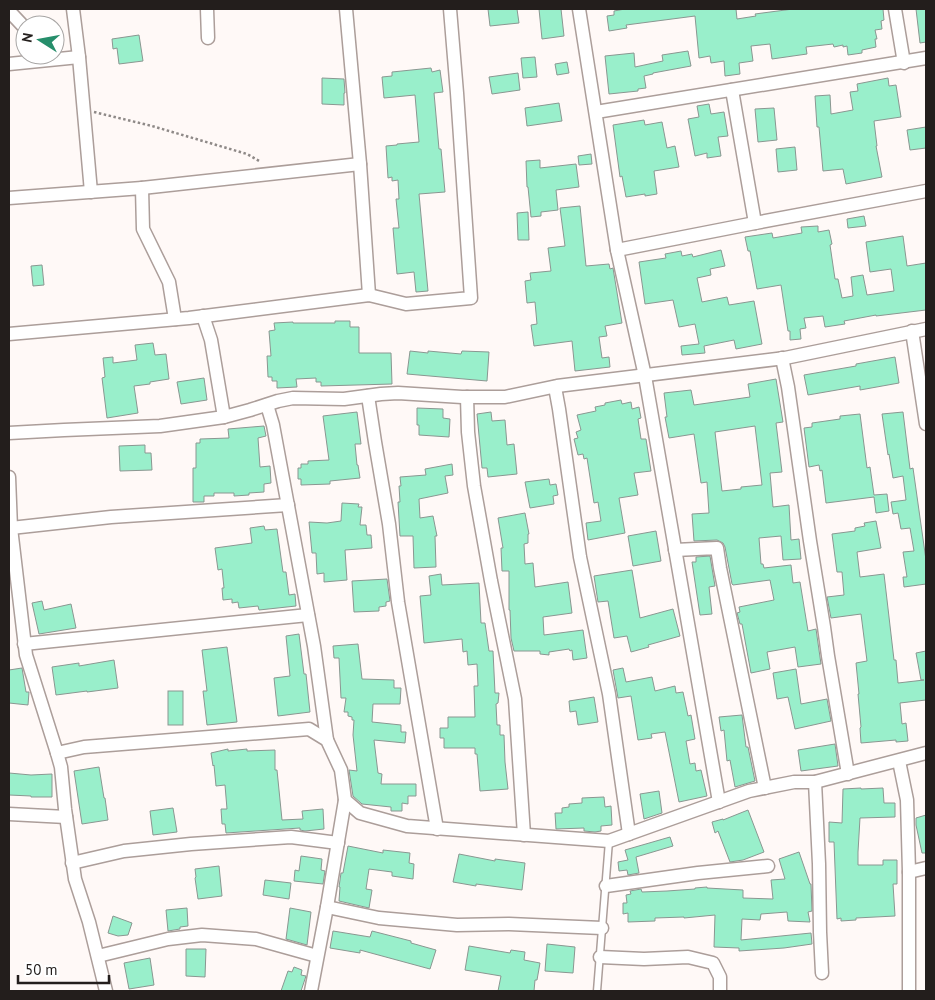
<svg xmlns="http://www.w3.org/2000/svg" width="935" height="1000" font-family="'PT Sans',sans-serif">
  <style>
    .building { fill: #99efcb; stroke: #8a9791; fill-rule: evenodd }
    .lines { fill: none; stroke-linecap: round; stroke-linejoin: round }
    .lane-casing { stroke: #ac9e9a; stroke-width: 9 }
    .street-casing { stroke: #ac9e9a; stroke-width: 15 }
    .path { stroke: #8e8987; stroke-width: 2.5; stroke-dasharray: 2.5 2.5; stroke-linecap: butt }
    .lane { stroke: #fff; stroke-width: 6 }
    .street { stroke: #fff; stroke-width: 12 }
  </style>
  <rect width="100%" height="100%" fill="#fff9f7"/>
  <g class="building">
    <path d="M488,9H517L519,23L490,26Z"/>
    <path d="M539,9H561L564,36L542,39Z"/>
    <path d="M625,9H736L737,19L756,16L755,14L793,9H883L884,20L881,21L882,29L875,30L877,39H875L876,47L862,50V53L848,55L847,46L843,47V45L834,47L833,44L806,47L807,54L772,59L770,44L751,46L753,61L739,63L740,74L725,76L724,61L711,63L710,56L699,58L695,16L626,25L627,28L609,31L607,16L614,15V11Z"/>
    <path d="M916,9H926V42L920,43Z"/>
    <path d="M139,35L143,61L119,64L117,48L113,49L112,39Z"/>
    <path d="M688,51L691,66L653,73V74L644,76L646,88L638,89V91L609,94L605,56L634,53L635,67L663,61L662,55Z"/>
    <path d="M535,57L537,77L523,78L521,58Z"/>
    <path d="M567,62L569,73L557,75L555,64Z"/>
    <path d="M431,68L432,72L440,70L443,92L434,93L439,149H441L445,192L419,194L428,291L416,292L414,272L397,274L393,228H399L396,199H399L398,180L392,181V177L388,178L386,146L397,145V144L419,142L415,95L384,98L382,77L392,76V72Z"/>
    <path d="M518,73L520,90L492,94L489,77Z"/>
    <path d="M322,78L344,79L345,93H344V105L322,104Z"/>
    <path d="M888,78L889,86L896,85L901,117L874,121L877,146H876L882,177L846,184L843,169L823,171L819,127H817L815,96L830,95L831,114L853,110L850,92L858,91L857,84Z"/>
    <path d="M559,103L562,121L527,126L525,108Z"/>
    <path d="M709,104L711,114L724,112L728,136L718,137L721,156L707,158V153L695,156L688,119L699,117L697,106Z"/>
    <path d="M774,108L777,140L758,142L755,109Z"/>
    <path d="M644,120L645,125L662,122L667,148L675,146L679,167L654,171L657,194L645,196V194L626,197L622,176L620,177L613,125Z"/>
    <path d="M926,127V148L910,150L907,130Z"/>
    <path d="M795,147L797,170L778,172L776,149Z"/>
    <path d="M591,154L592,164L579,165L578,156Z"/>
    <path d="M540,160V168L576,164L579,187L556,190L558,210L541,212V216L531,217L528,187H527L526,161Z"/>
    <path d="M580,206L586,266L609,264L610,269L613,268L622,323L605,326L607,336L599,337L602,358L609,357L610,367L575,371L572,341L534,346L531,325L537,324L535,302L527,303L525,281L531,280L530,273L551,271L548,248L565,246L560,208Z"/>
    <path d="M528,212L529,240H518L517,213Z"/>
    <path d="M864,216L866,226L848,228L847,219Z"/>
    <path d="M818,226V232L829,230L832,244L830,245L835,279H838L842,298L853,296L851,277L863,275L867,295L894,291L891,269L870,272L866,242L903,236L907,266L926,263V310L876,316V315L844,321L845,324L825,327L823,316L804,318L806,328L800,329L801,339L790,340V331H788L781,285L757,289L750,251H748L745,237L772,233L773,238L802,233L801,227Z"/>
    <path d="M721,250L725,266L710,269L711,275L697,278L702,302L727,297L729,305L754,301L762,344L736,349L734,340L704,346L705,353L682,355L681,346L699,344L695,324L679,327L673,300L645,304L639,262L666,258L665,254L681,251L682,256L692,254L693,257Z"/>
    <path d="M42,265L44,285L33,286L31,266Z"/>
    <path d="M335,321H350V327H359V353H391L392,384L321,386V382H316V378L296,379L297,387L277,388V381H272V377H268L267,356H271L269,331L275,330L274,323L293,322V323H335Z"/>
    <path d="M153,343L155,355L166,354L169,379L150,382V384L134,386L138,413L107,418L102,378L105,377L103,358L113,357V363L137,360L135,345Z"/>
    <path d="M410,351L428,353V351L461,354L462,351L489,352L487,381L407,374Z"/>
    <path d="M895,357L899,383L860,390V386L808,395L804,375L856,366V364Z"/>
    <path d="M204,378L207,400L181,404L177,382Z"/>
    <path d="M776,379L783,422L776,423L782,472L770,473L773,507L789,505L791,540L799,539L801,559L783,560L781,536L759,538L761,564H763L764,568L791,565L793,583L800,582L808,631L816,629L821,664L798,667L795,647L767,652L770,669L751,673L742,624H740L737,613L740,612L739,607L774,600L770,580L733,585L732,584L725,547L723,543L717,540L694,541L692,514L709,513L707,482L701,483L694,434L669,438L665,417H667L664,393L691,390L694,405L750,397L748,384ZM755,426L762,485L741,487V489L722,491L715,432Z"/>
    <path d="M621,400L622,404L631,402L632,409L639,407L641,418L638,419L641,439H646L651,471L634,473L638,495L619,498L625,533L588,540L586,523L601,521L598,502L594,503L587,458L584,459L583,454L578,455L574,439L578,438L576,432L581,430L577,415L596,411L595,407L605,405V403Z"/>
    <path d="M417,408L443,409V418L450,419L449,437L419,435V425H417Z"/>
    <path d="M357,412L361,444H355L357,465H358L360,478L330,481V484L301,485V479H298V468H301V464H308V461L329,460L323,416Z"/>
    <path d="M491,412L492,421L505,420L507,445L514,444L517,474L488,477L487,468H482L477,414Z"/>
    <path d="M903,412L910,469L913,468L926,560V584L904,587L903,577H907L903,552L914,551L910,528L901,529L898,513L893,514L891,502L906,500L903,476L893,478L889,454L888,455L882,414Z"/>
    <path d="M860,414L867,468L870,467L874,495L887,494L889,511L876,513L874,497L826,503L822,470L820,471L819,465L809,467L804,428L812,427V423L840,419V416Z"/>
    <path d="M264,426L266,436L258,438L260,467L270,466L271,483L264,484V492L249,493V495L234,496V493H214V496H204V502H193V468H196V443H200V439L229,438L228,429Z"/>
    <path d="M145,445V453H151L152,470L120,471L119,446Z"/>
    <path d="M452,464L453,475L445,476L448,493L419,499L420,518L433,516L437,536H435L436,567L414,568L413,536H400L398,502H400L399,486H401L400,477L426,475L425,469Z"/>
    <path d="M549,479L550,485L556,484L558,495L553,496L554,504L530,508L525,482Z"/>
    <path d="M342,503L359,504L358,507H362L360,525H366L367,535H371L372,548L345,550L347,580L324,582V573L317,574L316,553H312L309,522L327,523L341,521Z"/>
    <path d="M525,513L529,534H528V543L524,544L525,564L533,563L535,587L568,582L572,613L543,617L544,635L583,630L587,658L573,660L572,650L570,651L569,649L549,652V655L540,654V651H514L511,638L510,610H509V571H502L501,548H503L498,518Z"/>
    <path d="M876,521L881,548L857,552L860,577L884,574L894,660H896L898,683L924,680H921L916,653L926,651V700L900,703L902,724L906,723L908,741L896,742V740L861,743L860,728L861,727L858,694H859L856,663L867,661L861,614L831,618L827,597L844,595L842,572H837L832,534L855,531V528L865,526L864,523Z"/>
    <path d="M264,526L265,530L277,529L283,572H286L289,595L295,594L296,606L259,610L258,606L239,608L238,602L232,603V599L223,600L222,588H224L222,569L218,570L215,548L252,543L250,528Z"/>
    <path d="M656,531L661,561L633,566L628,536Z"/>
    <path d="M710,556L715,586L709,587L712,614L700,615L692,562H696V557Z"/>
    <path d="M632,570L640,618L673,609L680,636L648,645L649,647L631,652L627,636L614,638L608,601L598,602L594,576Z"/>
    <path d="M441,574L442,585L479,583L481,623H485L489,651H493L495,693H499L498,703L496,704L497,725H500V735H504L505,762L508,789L480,791L477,754H475V748H444V738H440V728H448V717H475L474,686H478L477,664L468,665L467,651L463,652L462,639L424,643L420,596L431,595L429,576Z"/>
    <path d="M387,579L390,601L386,602V606L379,607V611L354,612L352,581Z"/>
    <path d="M42,601L44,610L71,604L76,628L39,634L32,603Z"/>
    <path d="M299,634L304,674H306L310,712L278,716L274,678L290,676L286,636Z"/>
    <path d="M358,644L362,679L394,680V688H401L400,704H373L372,722L401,725V732H406L405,743L374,740L378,773L382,774L381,784H416V796H408V804L402,803V811H391V807L362,804L353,796L349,770L357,771L353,735L354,720H352V717L348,716V712H344L346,698H341L339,658H334L333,646Z"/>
    <path d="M227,647L237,722L207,725L203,691H207L202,650Z"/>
    <path d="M114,660L118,688L87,692V691L56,695L52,667L79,663V666Z"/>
    <path d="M22,668L26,692H29L28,705L9,703V670Z"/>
    <path d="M623,668L626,682L652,677L655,691L675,686L676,693L683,692L688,716L691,715L695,739L686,741L690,764L695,763L696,771L701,770L707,796L679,802L665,732L651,734L652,738L638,740L631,696L618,698L613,670Z"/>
    <path d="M796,669L801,704L827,699L831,721L795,729L788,697L777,699L773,673Z"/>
    <rect x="168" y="691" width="15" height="34"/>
    <path d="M594,697L598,722L578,725L576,711L570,712L569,701Z"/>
    <path d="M742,715L746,747H748L755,781L735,787L730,760L727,761L724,730L721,731L719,717Z"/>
    <path d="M835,744L838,766L801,771L798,750Z"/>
    <path d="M228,749V751L247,749V751L275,750V770H277L282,820L303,819L302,811L323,809L324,829L305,831L300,830V828L226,833L225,824H222L221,809H227L225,785L216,786L214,765L213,766L211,753Z"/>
    <path d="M99,767L104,798H105L108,820L82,824L74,771Z"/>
    <path d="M9,773L31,775L52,774V797H31V796L9,795Z"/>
    <path d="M861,788V789L883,788L884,803H895V817L860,818L858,852V865H883V860H897V884H893L895,916L856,918V920L841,921V918L837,919L834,842H829V822L842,823L843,789Z"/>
    <path d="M659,791L662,813L644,819L640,794Z"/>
    <path d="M604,797L605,807L611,806L612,825L601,826V831L595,832L584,831V828L556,829L555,813H562V808L569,807V804L582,803V798Z"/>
    <path d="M173,808L177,832L153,835L150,811Z"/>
    <path d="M748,810L764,852L743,860L730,862L718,831L715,833L712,822L723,819V820Z"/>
    <path d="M926,815V853H922L916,825V818Z"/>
    <path d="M670,837L673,846L636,857L639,873L628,875L627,870L619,871L618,862L628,860L625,850Z"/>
    <path d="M348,846L383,853V850L410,853L409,863L414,864L413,879L392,876V872L369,869L366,889L372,890L369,908L339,901L340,887H339L341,873H343Z"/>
    <path d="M799,852L810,884H811L812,911L808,912L810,922L788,921L787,912L761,914L760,920L742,919L741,940L811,933L812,944L784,948L739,951V948L714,947L715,915L684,918V917L655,918V921L628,922V913L623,914V903H627L626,895L631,894L630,891L641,889L642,892L667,891L695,889V888L707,887V888L743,890V898L773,899L771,880L785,879L779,859Z"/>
    <path d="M459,854L495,861V859L525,863L522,890L476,884V886L453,882Z"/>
    <path d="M301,856L322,859L321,870L325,871L323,884L294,881L295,870L299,871Z"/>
    <path d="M219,866L222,896L198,899L195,878L196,877L195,869Z"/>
    <path d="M265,880L291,883L289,899L263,895Z"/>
    <path d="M187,908L188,926L180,927V929L168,931L166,910Z"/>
    <path d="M290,908L311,912L307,945L286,939Z"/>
    <path d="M113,916L132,923L128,935L118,936L108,933Z"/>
    <path d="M333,931L370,937L372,931L411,941V943L436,950L430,969L360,950V953L330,948Z"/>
    <path d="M547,944L575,947L573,973L545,971Z"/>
    <path d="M469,946L510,953L511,950L525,952L524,960L540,963L537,980H535L534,991H498L501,976L465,970Z"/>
    <path d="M186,949H206L205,977L186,976Z"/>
    <path d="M150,958L154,985L129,989L124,963Z"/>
    <path d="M294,967L302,970L301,975L306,976L301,991H281L288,971L292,972Z"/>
  </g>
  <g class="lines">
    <g class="lane-casing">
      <path id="lane" d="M597,991L609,841"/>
    </g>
    <g class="street-casing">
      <g id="street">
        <path d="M73,9L79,57L91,192"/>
        <path d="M207,9L208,38"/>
        <path d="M346,9L360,164L369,295"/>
        <path d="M579,9L617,250L645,376L719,802"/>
        <path d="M895,9L904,63"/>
        <path d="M9,11L25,28"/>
        <path d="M9,64L79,57"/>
        <path d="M732,90L755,223"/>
        <path d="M596,112L926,58"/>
        <path d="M142,188L360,164"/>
        <path d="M9,198L142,188L143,229L169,282L175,319"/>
        <path d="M617,250L755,223L926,191"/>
        <path d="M203,316L211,340L224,417"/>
        <path d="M912,331L926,424"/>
        <path d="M9,334L189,318L369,295L406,304L471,298L457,93L450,9"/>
        <path d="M782,358L788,387L810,541L824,627L828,656L848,774"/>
        <path d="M555,387L559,409L580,557L609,694L629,834"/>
        <path d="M368,396L375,442L389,524L398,602L437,829"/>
        <path d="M467,397L468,432L474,486L491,581L515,699L524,835"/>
        <path d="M267,405L273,425L314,646L327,740"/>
        <path d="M9,433L64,430L160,426L224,417L250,410L278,401L293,398L344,399L381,394L398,393L462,397H505L557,386L785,358L926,329"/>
        <path d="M9,477L11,528L26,655L57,753L84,747L309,729L327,740L341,770L345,800L360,813L407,826L609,841L749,791L794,782H815L926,753"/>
        <path d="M11,528L111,517L288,505"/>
        <path d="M675,550L717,548L720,568L765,788"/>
        <path d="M24,644L308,615"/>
        <path d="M57,753L61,767L65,809L75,879L89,922L106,991"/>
        <path d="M899,761L907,800L909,872V991"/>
        <path d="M815,782L819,864L820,932L822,973"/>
        <path d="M9,814L66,817"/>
        <path d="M72,863L124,851L191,844L291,837L338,843"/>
        <path d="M909,872L926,868"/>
        <path d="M606,886L698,873L768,866"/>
        <path d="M327,907L379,918L457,925L509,924L602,928"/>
        <path d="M98,956L168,939L202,935L256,939L317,956"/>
        <path d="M600,957L644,959L688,957L713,963L720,977V991"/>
        <path d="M311,991L327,907L345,800"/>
      </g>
    </g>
    <path class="path" d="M94,112L152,126L247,154L261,162"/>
    <use href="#lane" class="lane"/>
    <use href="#street" class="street"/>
  </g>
  <rect width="935" height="1000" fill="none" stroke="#231e1c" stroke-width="20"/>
  <g transform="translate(40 40) rotate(281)"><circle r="24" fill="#ffffff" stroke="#a7a5a4"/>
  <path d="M0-4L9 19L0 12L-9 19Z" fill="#268e6b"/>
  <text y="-8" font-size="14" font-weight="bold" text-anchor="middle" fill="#231e1c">N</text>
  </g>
  <path d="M18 975v8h91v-8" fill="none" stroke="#231e1c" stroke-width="2.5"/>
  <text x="25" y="975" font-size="15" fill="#231e1c" stroke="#ffffff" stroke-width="4" paint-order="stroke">50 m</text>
</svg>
